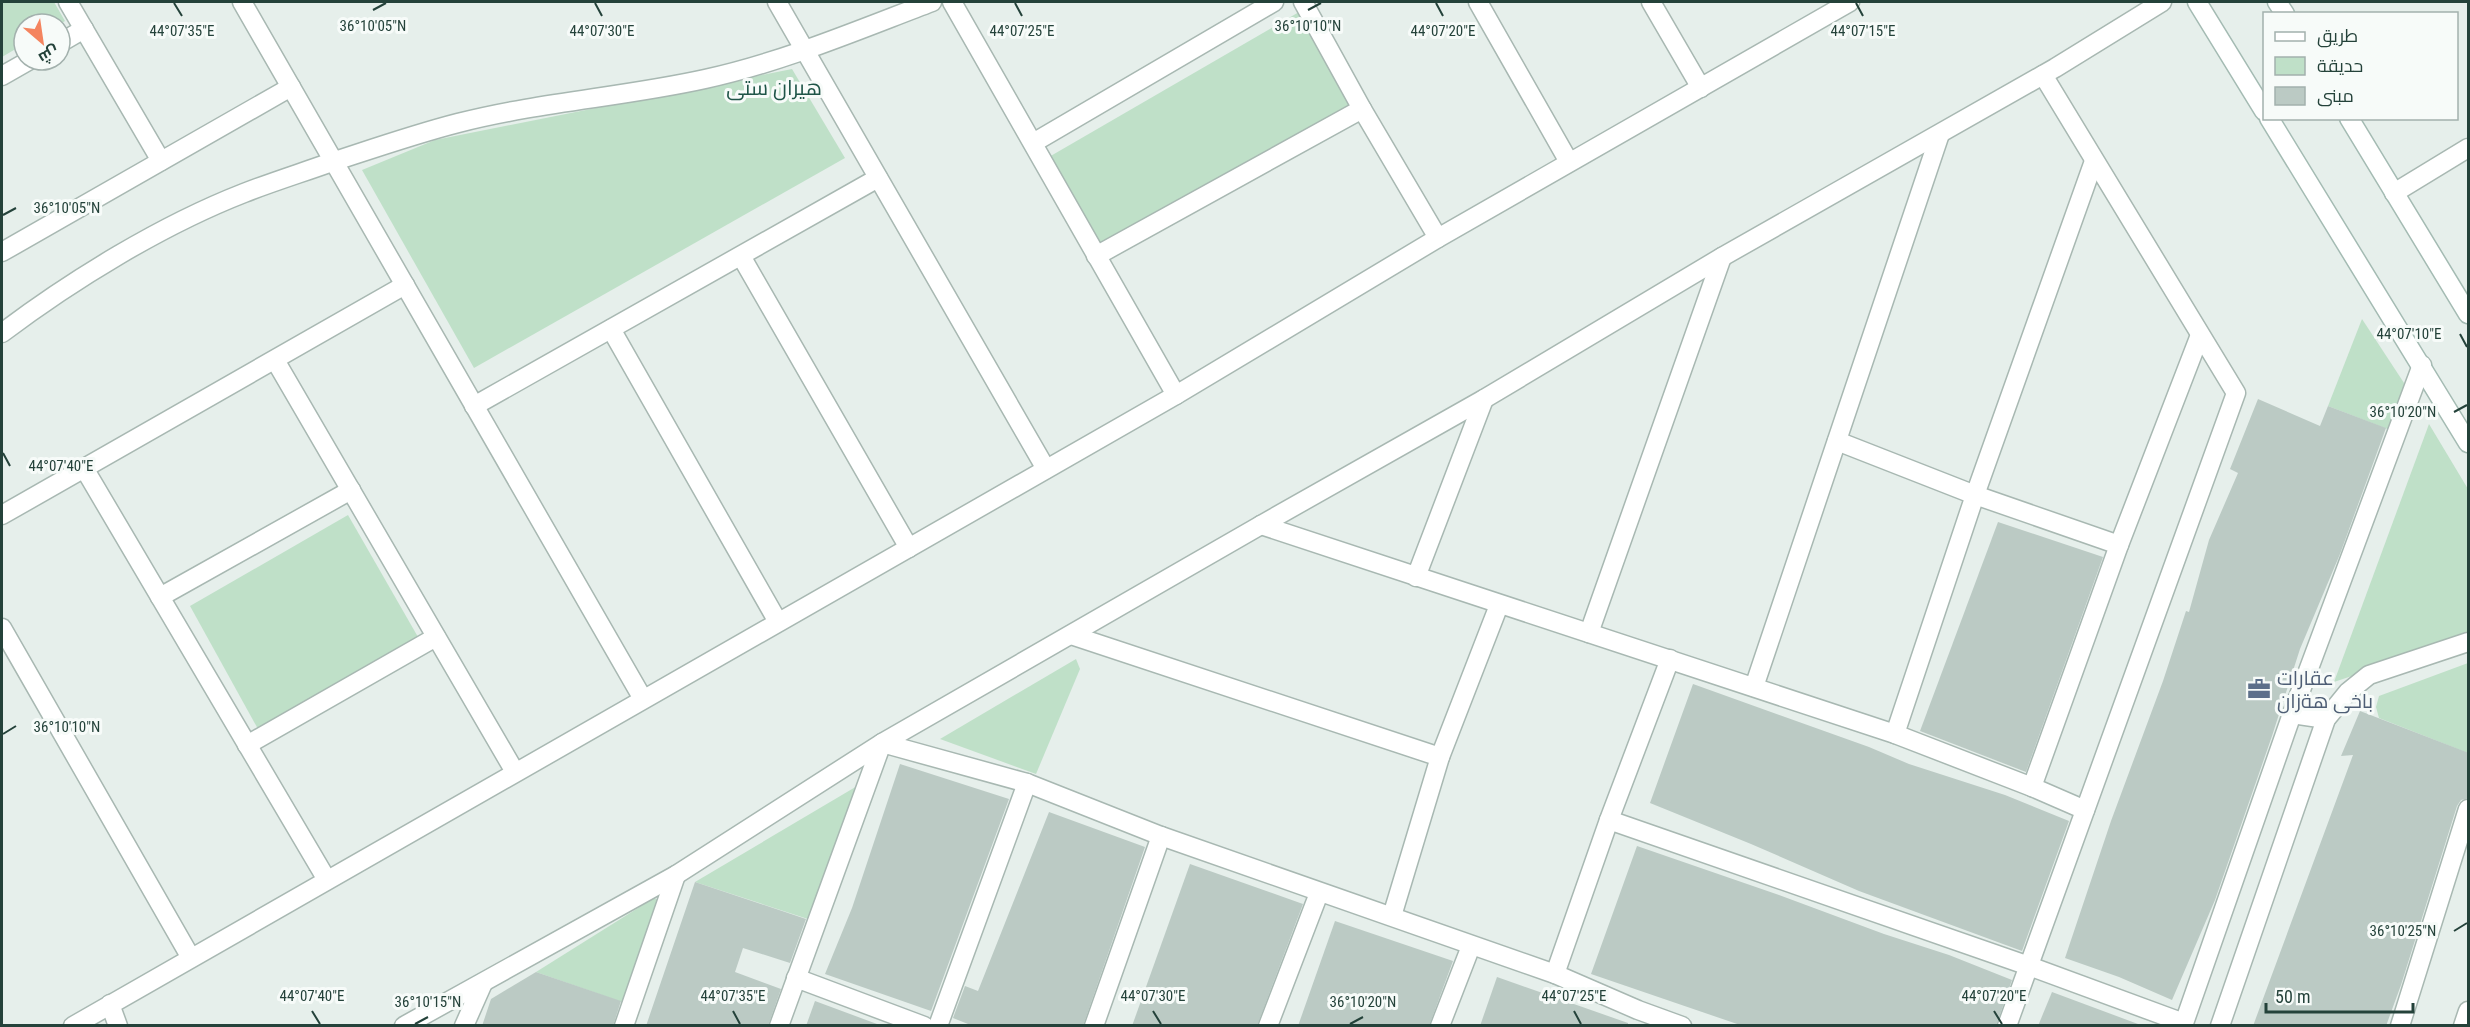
<svg xmlns="http://www.w3.org/2000/svg" width="2470" height="1027" font-family="'Roboto Condensed',Cairo,sans-serif">
  <style>
    .green { fill: #bfe0c8 }
    .building { fill: #bbcac4 }
    .lines { fill: none; stroke-linecap: round; stroke-linejoin: round }
    .minor-casing { stroke: #a8b8b2; stroke-width: 21 }
    .tertiary-casing { stroke: #a8b8b2; stroke-width: 21 }
    .secondary-casing { stroke: #a4bbb3; stroke-width: 21 }
    .minor { stroke: #fff; stroke-width: 18 }
    .tertiary { stroke: #fff; stroke-width: 18 }
    .secondary { stroke: #fff; stroke-width: 18 }
    .ticks { fill: none; stroke: #24423a; stroke-width: 2 }
    .labels { text-anchor: middle; stroke-width: 6; stroke-linejoin: round; paint-order: stroke }
    .service-label { font-size: 20px; fill: #4e5e75; stroke: #f7fbf9; text-anchor: start }
    .neighbourhood-label { font-size: 21px; fill: #1f5548; stroke: #f7fbf9 }
    .ticks-label { font-size: 15px; text-anchor: middle; fill: #24423a; stroke: #f7fbf9; stroke-width: 6; stroke-linejoin: round; paint-order: stroke }
  </style>
  <rect width="100%" height="100%" fill="#e6efeb"/>
  <g class="green">
    <path d="M2,2H54L65,21L60,24H24V44L2,57Z"/>
    <path d="M1306,8L1362,109L1096,256L1042,161Z"/>
    <path d="M792,69L845,158L474,368L362,170L435,140Z"/>
    <path d="M2362,319L2406,386L2390,430L2328,406Z"/>
    <path d="M2429,424L2468,489V637L2334,682Z"/>
    <path d="M348,515L418,637L258,729L190,606Z"/>
    <path d="M1076,659L1080,669L1036,774L940,739Z"/>
    <path d="M2468,663V753L2379,718L2376,707L2379,696Z"/>
    <path d="M869,779L811,920L695,882Z"/>
    <path d="M654,898L658,900L622,1002L536,972Z"/>
  </g>
  <g class="building">
    <path d="M2258,399L2320,426L2328,406L2386,428L2340,554L2300,649L2272,736L2215,900L2172,1000L2119,977L2065,958L2111,821L2163,681L2186,611L2189,612L2209,540L2238,473L2230,469Z"/>
    <path d="M1998,522L2103,557L2026,772L1920,731Z"/>
    <path d="M1693,684L1869,747L1909,764L2005,795L2069,821L2022,951L1859,891L1751,844L1650,803Z"/>
    <path d="M2360,711L2469,753V798L2461,800L2457,806L2401,985L2386,1026H2253L2353,755L2341,756Z"/>
    <path d="M900,764L1009,799L931,1011L825,974L852,908Z"/>
    <path d="M1049,812L1145,847L1083,1026H973L953,1018L965,986L978,991Z"/>
    <path d="M1637,846L1779,895L1884,934L1949,955L2012,980L1996,1026H1743L1591,974Z"/>
    <path d="M1190,864L1303,904L1257,1026H1132Z"/>
    <path d="M695,882L806,919L790,963L743,948L735,972L781,989L768,1026H646Z"/>
    <path d="M1335,921L1453,961L1429,1026H1298Z"/>
    <path d="M536,972L621,1001L613,1026H482L491,999Z"/>
    <path d="M1497,977L1628,1023V1026H1480Z"/>
    <path d="M2052,992L2138,1024V1026H2038Z"/>
    <path d="M815,1001L877,1024V1026H806Z"/>
  </g>
  <g class="lines">
    <g class="minor-casing">
      <g id="minor">
        <path d="M68,2L161,161"/>
        <path d="M242,2L643,699"/>
        <path d="M777,2L1046,469"/>
        <path d="M952,2L1176,395"/>
        <path d="M1303,2L1362,109L1438,238"/>
        <path d="M1478,2L1569,162"/>
        <path d="M1651,2L1701,88"/>
        <path d="M60,43L84,29"/>
        <path d="M2,76L30,60"/>
        <path d="M1033,143L1274,2"/>
        <path d="M2394,193L2468,148"/>
        <path d="M2,252L291,87"/>
        <path d="M741,256L909,548"/>
        <path d="M1096,256L1362,109"/>
        <path d="M611,329L778,622"/>
        <path d="M2,333C72,280 162,225 244,193C272,182 301,173 329,163C372,149 415,134 458,123C540,102 624,97 705,79C783,62 858,30 932,2"/>
        <path d="M275,360L515,772"/>
        <path d="M474,406L878,178"/>
        <path d="M1837,441L1975,495L2119,545"/>
        <path d="M84,468L327,880"/>
        <path d="M2,515L405,285"/>
        <path d="M1261,525L1895,734L2032,787L2085,810"/>
        <path d="M1416,577L1484,399"/>
        <path d="M160,597L351,490"/>
        <path d="M2,628L191,958"/>
        <path d="M1589,633L1722,257"/>
        <path d="M1071,635L1440,757"/>
        <path d="M1754,687L1940,134"/>
        <path d="M1895,734L1975,495L2094,161"/>
        <path d="M247,745L436,637"/>
        <path d="M2032,787L2119,545L2200,335"/>
        <path d="M1609,820L2029,966L2184,1023"/>
        <path d="M1392,916L1440,757L1499,605"/>
        <path d="M1555,974L1609,820L1670,659"/>
        <path d="M796,978L924,1026"/>
        <path d="M110,1004L118,1026"/>
        <path d="M73,1026L1176,395L1438,238L1850,2"/>
        <path d="M404,1026L676,875L882,743L1261,525L1484,399L1722,257L2055,68L2162,2"/>
        <path d="M464,1026L483,983"/>
        <path d="M624,1026L676,875"/>
        <path d="M779,1026L882,743L1027,783L1161,836L1555,974L1638,1010L1682,1026"/>
        <path d="M938,1026L1027,783"/>
        <path d="M1094,1026L1161,836"/>
        <path d="M1268,1026L1319,893"/>
        <path d="M1440,1026L1471,946"/>
        <path d="M2007,1026L2236,393L2043,75"/>
        <path d="M2400,1026L2468,809"/>
        <path d="M2463,1026L2468,1011"/>
      </g>
    </g>
    <g class="tertiary-casing">
      <g id="tertiary">
        <path d="M2292,714L2326,719"/>
        <path d="M2183,1026L2292,714L2422,365"/>
        <path d="M2220,1026L2326,719L2348,692L2369,675L2468,642"/>
      </g>
    </g>
    <g class="secondary-casing">
      <g id="secondary">
        <path d="M2197,2L2264,111"/>
        <path d="M2277,2L2285,14"/>
        <path d="M2269,118L2468,443"/>
        <path d="M2349,118L2468,314"/>
      </g>
    </g>
    <use href="#minor" class="minor"/>
    <use href="#tertiary" class="tertiary"/>
    <use href="#secondary" class="secondary"/>
  </g>
  <path class="ticks" d="M174,3L182,16M595,3L602,16M1015,3L1022,16M1436,3L1443,16M1856,3L1863,16M373,10L386,3M1308,10L1321,3M3,215L16,208M2460,334L2467,347M2454,412L2467,405M3,453L10,466M3,734L16,726M2454,931L2467,923M312,1011L320,1024M733,1011L740,1024M1153,1011L1161,1024M1574,1011L1581,1024M1994,1011L2002,1024M415,1024L428,1017M1350,1024L1363,1017"/>
  <defs>
    <g id="office-bare" transform="scale(1.8)"><path d="M-6-3h4V-5.5h4V-3h4V5H-6ZM-1-4.5V-3h2v-1.5ZM-6 0V1H6V0Z" fill="#5c6f8a" stroke="#f7fbf9" stroke-width="2.5" paint-order="stroke"/></g>
  </defs>
  <g fill-rule="evenodd">
    <use href="#office-bare" x="2259" y="689"/>
  </g>
  <g class="labels">
    <g class="service-label">
      <text x="2277" y="685">عقارات<tspan x="2277" dy="23">باخی هةزان</tspan></text>
    </g>
    <g class="neighbourhood-label">
      <text x="774" y="95">هیران ستی</text>
    </g>
  </g>
  <g class="ticks-label">
    <text x="373" y="31">36°10'05"N</text>
    <text x="1308" y="31">36°10'10"N</text>
    <text x="182" y="36">44°07'35"E</text>
    <text x="602" y="36">44°07'30"E</text>
    <text x="1022" y="36">44°07'25"E</text>
    <text x="1443" y="36">44°07'20"E</text>
    <text x="1863" y="36">44°07'15"E</text>
    <text x="67" y="213">36°10'05"N</text>
    <text x="2409" y="339">44°07'10"E</text>
    <text x="2403" y="417">36°10'20"N</text>
    <text x="61" y="471">44°07'40"E</text>
    <text x="67" y="732">36°10'10"N</text>
    <text x="2403" y="936">36°10'25"N</text>
    <text x="312" y="1001">44°07'40"E</text>
    <text x="733" y="1001">44°07'35"E</text>
    <text x="1153" y="1001">44°07'30"E</text>
    <text x="1574" y="1001">44°07'25"E</text>
    <text x="1994" y="1001">44°07'20"E</text>
    <text x="428" y="1007">36°10'15"N</text>
    <text x="1363" y="1007">36°10'20"N</text>
  </g>
  <rect width="2470" height="1027" fill="none" stroke="#24423a" stroke-width="6"/>
  <rect x="2263" y="12" width="195" height="108" fill="#f7fbf9" stroke="#a3b1ad" stroke-width="1.5"/>
  <rect x="2275" y="32" width="30" height="9" fill="#ffffff" stroke="#a3b1ad" stroke-width="1.5"/>
  <text x="2317" y="42" font-size="18" fill="#24423a">طريق</text>
  <rect x="2275" y="57" width="30" height="18" fill="#bfe0c8" stroke="#a3b1ad" stroke-width="1.5"/>
  <text x="2317" y="72" font-size="18" fill="#24423a">حديقة</text>
  <rect x="2275" y="87" width="30" height="18" fill="#bbcac4" stroke="#a3b1ad" stroke-width="1.5"/>
  <text x="2317" y="102" font-size="18" fill="#24423a">مبنى</text>
  <g transform="translate(42 42) rotate(151)"><circle r="28" fill="#f7fbf9" stroke="#a3b1ad" stroke-width="1.5"/>
  <path d="M0-4.5L10 22L0 15L-10 22Z" fill="#f4845f"/>
  <text y="-9" font-size="16" font-weight="bold" text-anchor="middle" fill="#24423a">ش</text>
  </g>
  <path d="M2266 1003v9h147v-9" fill="none" stroke="#24423a" stroke-width="3"/>
  <text x="2275" y="1003" font-size="18" fill="#24423a" stroke="#f7fbf9" stroke-width="4.5" paint-order="stroke">50 m</text>
</svg>
